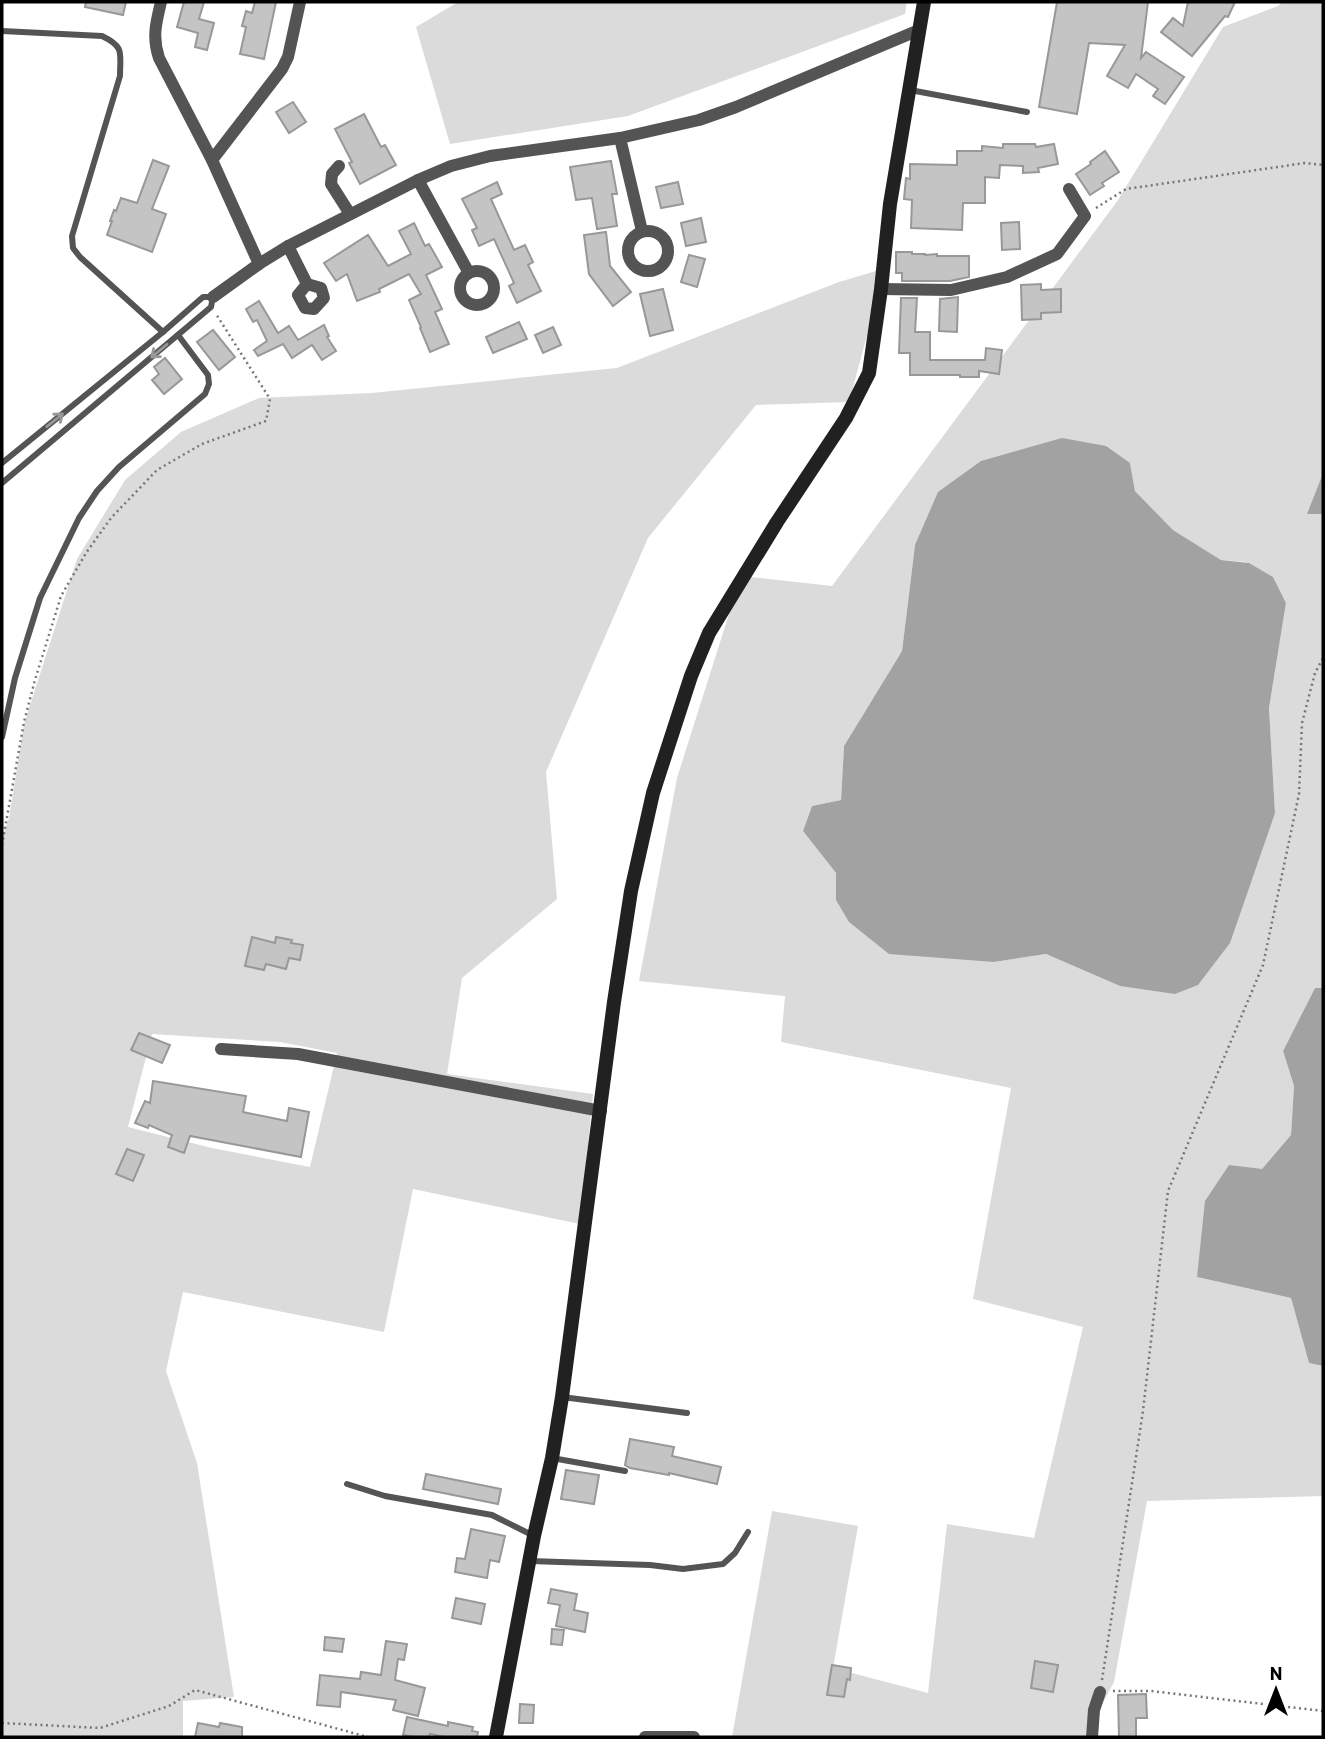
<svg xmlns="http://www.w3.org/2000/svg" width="1325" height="1739" font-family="Barlow,sans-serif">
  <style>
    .green { fill: #dbdbdb; fill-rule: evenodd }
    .water { fill: #a2a2a2 }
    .building { fill: #c4c4c4; stroke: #989898; stroke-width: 2 }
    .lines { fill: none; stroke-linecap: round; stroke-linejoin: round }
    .path { stroke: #767676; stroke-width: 2.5; stroke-dasharray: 2 3.5; stroke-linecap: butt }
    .lane { stroke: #545454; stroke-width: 6 }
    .street { stroke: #545454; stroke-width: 12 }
    .secondary { stroke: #212121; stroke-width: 14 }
    .oneway { stroke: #989898 }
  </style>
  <rect width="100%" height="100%" fill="#fff"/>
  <g class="green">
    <path d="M458,2H907L905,14L628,116L450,144L416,27Z"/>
    <path d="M1282,2H1323V988H1315L1283,1051L1294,1086L1291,1135L1262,1169L1197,1277L1291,1298L1309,1363L1323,1366V1496L1147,1501L1114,1682L1085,1737H732L772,1511L858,1526L833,1668L928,1693L947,1524L1034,1538L1083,1327L973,1299L1011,1088L781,1042L785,996L639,981L677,778L741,576L832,586L1118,200L1223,27L1278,6ZM1130,463L1135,491L1173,530L1221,560L1246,562L1273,578L1286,603L1269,708L1275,813L1120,986L1046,954L994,962L836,900V873L803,831L812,806L841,800L844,746L902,651L915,545Z"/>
    <path d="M876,271L868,332L849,402L756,405L648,538L546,772L557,899L462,978L447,1074L593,1094L580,1224L413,1189L384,1332L183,1292L166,1371L197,1463L234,1697L183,1701V1737H2V839L9,818L24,724L77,559L125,480L181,432L259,398L372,393L617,368L839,282ZM152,1034L280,1042L337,1053L310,1167L212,1148L128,1127Z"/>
  </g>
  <g class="water">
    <path d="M1062,438L1106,446L1130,463L1135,491L1173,530L1221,560L1249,563L1273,577L1286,603L1269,708L1275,813L1230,943L1198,985L1175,994L1120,986L1046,954L994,962L889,954L849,922L836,900V873L803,831L812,806L841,800L844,746L902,651L915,545L938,492L981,461Z"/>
    <path d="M1322,476L1323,514H1307Z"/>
    <path d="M1315,988H1323V1366L1309,1363L1291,1298L1197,1277L1205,1201L1229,1165L1262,1169L1291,1135L1294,1086L1283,1051Z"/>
  </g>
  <g class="building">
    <path d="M86,2H126L123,15L85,7Z"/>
    <path d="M184,2H204L199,19L214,23L207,50L195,47L198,33L177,27Z"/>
    <path d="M255,2H276L264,59L240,54L246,27L242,26L246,11L252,13Z"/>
    <path d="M1057,2H1148L1141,58L1146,52L1184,77L1165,104L1153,96L1158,89L1136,74L1128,88L1107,76L1125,45L1089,43L1077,114L1039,107Z"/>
    <path d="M1188,2H1235L1228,17L1225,16L1192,56L1161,32L1173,18L1183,26Z"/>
    <path d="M293,102L306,122L289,133L276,112Z"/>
    <path d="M364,114L381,147L385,145L396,165L360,184L349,163L352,162L335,129Z"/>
    <path d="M1003,144H1035L1036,147L1054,144L1058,164L1038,168L1039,172L1023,173V166L1000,165L999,178L985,177V203H963L962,230L911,228L912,200L904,199L906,178L910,179V164L957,165V151H982V146L1003,148Z"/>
    <path d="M1105,151L1119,172L1102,183L1104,186L1090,195L1076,174L1091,164L1090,162Z"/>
    <path d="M153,160L169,166L152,209L166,214L152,252L107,235L112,221H110L114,210L116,211L121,198L137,203Z"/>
    <path d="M611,161L617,194H612L617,226L597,229L592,198L576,200L570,167Z"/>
    <path d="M497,182L502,194L491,199L514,250L525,245L533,262L528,265L541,291L517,303L509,286L514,283L494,239L479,246L472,230L477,228L462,199Z"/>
    <path d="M678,182L683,204L661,208L656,187Z"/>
    <path d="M701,218L706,242L686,246L681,223Z"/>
    <path d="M1019,222L1020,249L1002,250L1001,223Z"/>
    <path d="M414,223L425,246L429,244L442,267L426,275L442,309L435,312L449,344L430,352L420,328L421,327L409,300L421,294L409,274L379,289L380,292L357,301L347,274L336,281L324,263L368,235L388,266L411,254L399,231Z"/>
    <path d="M606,232L610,266L631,292L613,306L589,274L584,235Z"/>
    <path d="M896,252H912V254H925V255L937,254V256H969V277L950,281H902V273H896Z"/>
    <path d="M689,255L705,259L697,287L681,282Z"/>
    <path d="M1041,284V290L1061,289V312L1041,313V319L1022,320L1021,285Z"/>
    <path d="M663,289L673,330L650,336L640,294Z"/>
    <path d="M958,297L957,332L939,331L940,299Z"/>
    <path d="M901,298H917L915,332H930V360H985L986,348L1002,350L999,374L979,371V377H960V375H910V353H899Z"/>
    <path d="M259,301L278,333L289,326L298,340L324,325L329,336L327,337L336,351L322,360L312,345L292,358L283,344L258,356L254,350L267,341L257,320L253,322L246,309Z"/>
    <path d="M519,322L527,339L493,353L486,337Z"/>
    <path d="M553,327L561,345L543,353L535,335Z"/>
    <path d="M213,330L235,357L219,370L197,342Z"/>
    <path d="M165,358L182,379L164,394L152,380L159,374L154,367Z"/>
    <path d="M252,937L275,943L276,937L292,940L291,943L303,945L300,960L289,958L286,969L266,964L264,970L245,966Z"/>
    <path d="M139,1033L170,1045L162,1063L131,1050Z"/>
    <path d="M153,1081L246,1096L243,1112L287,1121L289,1108L309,1112L301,1157L190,1136L184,1153L168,1147L172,1135L149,1125L148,1128L135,1123L145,1101L150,1103Z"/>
    <path d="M127,1149L144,1155L133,1181L116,1174Z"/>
    <path d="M630,1439L674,1447L672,1456L721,1467L717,1484L669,1473V1475L630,1468L625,1465Z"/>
    <path d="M566,1470L599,1475L594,1504L561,1499Z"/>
    <path d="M426,1474L501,1489L498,1504L423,1489Z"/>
    <path d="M471,1529L505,1536L499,1562L490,1560L487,1578L455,1572L457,1558L465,1559Z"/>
    <path d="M551,1589L577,1594L574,1610L588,1613L585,1632L556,1626L560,1605L548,1603Z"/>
    <path d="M456,1598L485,1604L481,1624L452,1618Z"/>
    <path d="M552,1629L564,1630L562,1645L551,1644Z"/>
    <path d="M325,1637L344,1639L342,1652L324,1650Z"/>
    <path d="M386,1641L407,1644L404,1660L398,1659L395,1680L425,1688L418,1716L393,1710L396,1700L341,1692L340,1707L317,1705L320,1675L360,1679L361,1672L381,1675Z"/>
    <path d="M1035,1661L1058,1665L1053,1692L1031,1688Z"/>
    <path d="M832,1665L851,1668L850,1680L847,1679L844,1697L827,1695Z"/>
    <path d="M1146,1694L1147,1718H1136V1737H1119L1118,1695Z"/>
    <path d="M520,1704L534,1705L533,1723H519Z"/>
    <path d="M407,1717L448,1726V1722L473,1727L472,1731L478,1732L477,1737H445L430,1734L429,1737H415L403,1735Z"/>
    <path d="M198,1723L219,1727L220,1723L242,1727V1737H195Z"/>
  </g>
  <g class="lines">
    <g class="path">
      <path d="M1096,208L1126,189L1305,163L1323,165"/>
      <path d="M2,845L24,722L35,680L61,596L86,553L111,518L157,470L202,444L266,421L270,399L216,314"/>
      <path d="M1102,1680L1143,1411L1168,1191L1263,965L1299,794L1302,723L1315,673L1323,658"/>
      <path d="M1113,1691H1151L1323,1711"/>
      <path d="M2,1723L100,1728L169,1706L195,1690L368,1737"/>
    </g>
    <g class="lane">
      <path d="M2,31L102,36C125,47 120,53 120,76L72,236L73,248L80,257L163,332"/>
      <path d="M910,90L1027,112"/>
      <path d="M2,463L163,332L203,297H213L211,307L2,483"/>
      <path d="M2,737L15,678L40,598L79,518L97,491L119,467L205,394L209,384L208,375L178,335"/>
      <path d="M562,1397L687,1413"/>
      <path d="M552,1458L625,1471"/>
      <path d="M347,1484L385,1496L492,1515L534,1536"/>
      <path d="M530,1561L650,1565L683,1569L723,1564L735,1553L748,1532"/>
    </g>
    <g class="street">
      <path d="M161,2C156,23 152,37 159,58L212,160L259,264"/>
      <path d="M620,138L642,231"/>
      <path d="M212,160L282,69L288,57L300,2"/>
      <path d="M339,166L332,174L331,184L350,214"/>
      <path d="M418,180L469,273"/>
      <circle cx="648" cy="251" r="20"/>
      <path d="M288,246L307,284"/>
      <circle cx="477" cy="288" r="17"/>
      <path d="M307,284L321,288L324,298L314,309L305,308L298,295Z"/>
      <path d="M881,289L951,290L1007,277L1057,254L1085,216L1069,189"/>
      <path d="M213,297L259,264L288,246L418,180L451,166L490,156L620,138L699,120L736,107L919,30"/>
      <path d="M221,1049L298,1054L601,1111"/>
      <path d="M645,1737H694"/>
      <path d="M1092,1737L1094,1710L1100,1692"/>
    </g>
    <path class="secondary" d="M496,1737L534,1536L552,1458L562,1397L614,1002L631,891L653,793L691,676L709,633L777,522L846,418L869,373L881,289L890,204L924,2"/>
  </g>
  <defs><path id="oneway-shaft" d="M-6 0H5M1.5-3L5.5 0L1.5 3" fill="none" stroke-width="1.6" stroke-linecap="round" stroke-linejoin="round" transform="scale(1.75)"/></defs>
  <g class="oneway">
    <use href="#oneway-shaft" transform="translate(159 351) rotate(140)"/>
    <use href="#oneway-shaft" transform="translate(55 420) rotate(-39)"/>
  </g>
  <rect width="1325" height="1739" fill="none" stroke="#000000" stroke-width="7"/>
  <g transform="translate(1276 1690)" stroke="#ffffff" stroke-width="5" paint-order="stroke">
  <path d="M0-5L12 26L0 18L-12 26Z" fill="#000000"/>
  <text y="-10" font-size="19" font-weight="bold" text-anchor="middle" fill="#000000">N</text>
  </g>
</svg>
